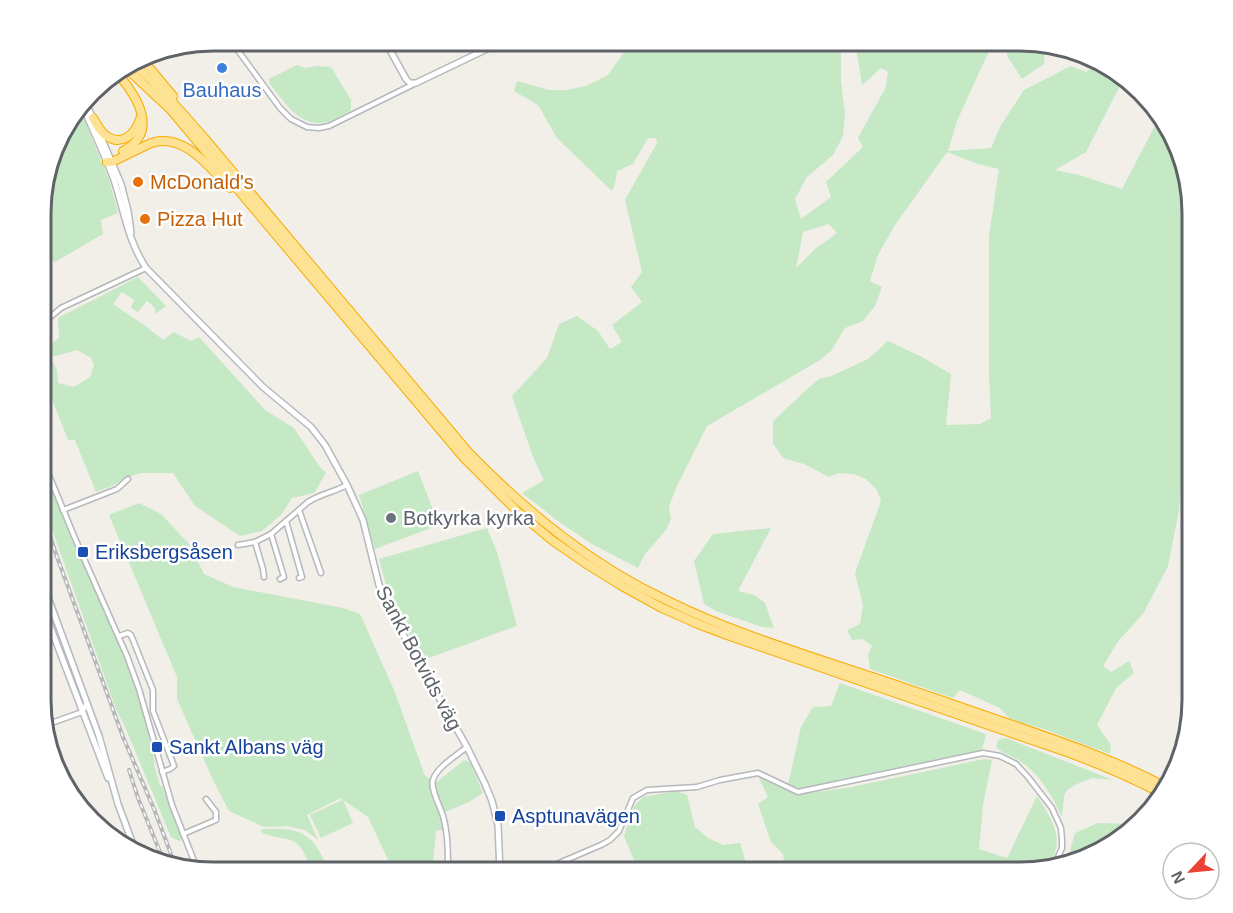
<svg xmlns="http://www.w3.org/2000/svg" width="1233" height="913" font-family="Arial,sans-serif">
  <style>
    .green { fill: #c5e8c5; fill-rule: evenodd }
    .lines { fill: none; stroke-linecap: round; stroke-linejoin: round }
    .minor-casing { stroke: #b5b8bc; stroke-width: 7 }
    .tertiary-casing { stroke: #b5b8bc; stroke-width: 8 }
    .secondary-casing { stroke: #b6babf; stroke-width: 8 }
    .motorway-casing { stroke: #f9ab00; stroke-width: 10 }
    .minor { stroke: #fff; stroke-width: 4 }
    .tertiary { stroke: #fff; stroke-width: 5 }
    .secondary { stroke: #fff; stroke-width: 5 }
    .motorway { stroke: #fde293; stroke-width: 8 }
    .rail-casing { stroke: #b6b7b8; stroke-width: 4 }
    .rail { stroke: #fff; stroke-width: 1.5; stroke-dasharray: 4.5; stroke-linecap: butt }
    .shop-dot { fill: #3f7fe0; stroke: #fff; stroke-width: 2 }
    .food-dot { fill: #e8710a; stroke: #fff; stroke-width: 2 }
    .worship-dot { fill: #6b7280; stroke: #fff; stroke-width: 2 }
    .transit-dot { fill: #1a4fb4; stroke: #fff; stroke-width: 2 }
    .labels { text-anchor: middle; stroke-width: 5; stroke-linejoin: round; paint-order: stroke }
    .shop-label { font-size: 20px; fill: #366cbe; stroke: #fff }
    .food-label { font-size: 20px; fill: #c56008; stroke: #fff; text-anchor: start }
    .worship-label { font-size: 20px; fill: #5b616d; stroke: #fff; text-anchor: start }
    .transit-label { font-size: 20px; fill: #164399; stroke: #fff; text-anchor: start }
    .street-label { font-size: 20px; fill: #5f6368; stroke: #fff }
    .rim { fill: none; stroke: #5f6368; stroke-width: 3 }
  </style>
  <rect width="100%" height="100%" fill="#f1efe8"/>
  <g class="green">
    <path d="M632,41H842L841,52V81L845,114L843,136L833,155L807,177L795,199L801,219L831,197L826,182L863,147L858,138L886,87L888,72L881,68L862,85L855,41H985L990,49L957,121L948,151L991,148L1001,125L1024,90L1071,66L1086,72L1096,65L1125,76L1086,152L1055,170L1079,175L1122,189L1159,118L1175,137L1192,202V429L1186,435L1179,510L1168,566L1143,614L1119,640L1103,666L1111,672L1129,661L1134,673L1116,688L1097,725L1111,745L1110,754L1044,729L1010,719L1000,708L960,690L953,698L870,669L868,655L872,646L863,639L852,640L847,630L860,624L863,605L855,573L881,501L877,490L866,479L854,474L838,473L829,477L804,464L783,458L773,443V421L815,382L821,378L829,377L868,359L888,341L920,356L951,374L946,425L980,424L991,418L989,373V236L999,169L978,164L947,152L895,225L878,255L870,281L882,287L875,306L863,321L845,328L831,351L820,360L707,426L677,486L669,506L671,519L666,530L645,554L638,568L590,543L558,521L522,493L544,480L533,457L512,396L547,358L559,324L577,316L598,331L610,349L622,342L612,325L642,302L631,287L642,272L625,200L657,143L656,138H648L633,164L617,171L615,184L612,191L557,138L538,105L514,91L517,81L549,90H566L586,86L608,75ZM829,224L837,233L815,249L796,268L803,232Z"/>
    <path d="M1009,41H1031L1045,46L1044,64L1022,79L1007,56Z"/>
    <path d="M297,65L305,68L318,66L331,67L351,100V110C342,115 332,122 321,123C297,124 283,100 270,84L269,79Z"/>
    <path d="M79,108L109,179L118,213L101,220L103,234L55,262L42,255V190L63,127Z"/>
    <path d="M138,277L166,306L155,314V308L147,301L138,312L131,308L134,300L122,292L113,304L147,327L163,340L174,332L191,341L199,337L265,410L294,428L320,467L326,473L314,493L292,498L281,515L262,531L240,536L195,506L173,473H141L128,477L114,485L96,492L75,440H68L42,374V361L53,362L57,370L58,383L74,387L90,377L94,365L91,358L77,350L56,356L43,352L45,348L59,338L58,318Z"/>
    <path d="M42,465L74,545L118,639L130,670L142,706L155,763L154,764L160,786H162L182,840L179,841L171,837L125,727L116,709L42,501Z"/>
    <path d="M418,471L439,525L375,549L359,495Z"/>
    <path d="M139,503L161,514L189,544L204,574L233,587L343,608L360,614L394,690L425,776L437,782L464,760L470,762L483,793L469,802L445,812L448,829L436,831L432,872H401L399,869L390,864L368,817L343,800L353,823L321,838L310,815L342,800L341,798L307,815L318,840L305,830L287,826L264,827L229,811L213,780L177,699V677L109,515Z"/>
    <path d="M487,528L497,552L517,626L423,660L391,603L379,559Z"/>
    <path d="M771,528L738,591L754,595L765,603L774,628L762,627L716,611L704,604L694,561L713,534Z"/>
    <path d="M840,683L986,734L982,750L847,778L807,789L799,790L788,785L801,727L813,707L831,706Z"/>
    <path d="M1006,738L1113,780L1092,778L1077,784L1067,790L1064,796L1062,817C1052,796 1040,774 1020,761C1013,756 1002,754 996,747L998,740Z"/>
    <path d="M984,759L992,760L983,805L979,849L1007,858L1037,796C1047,812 1062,832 1055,852C1054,856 1051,861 1049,866L1020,872H786L783,854L771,842L758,804L768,797L759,778L770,780L796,795L852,787Z"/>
    <path d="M676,791L687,795L695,827L708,838L723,845L740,843L747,866L744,872H639L624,836L634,806L643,797Z"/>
    <path d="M1098,823L1134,824L1096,855L1067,862L1075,833Z"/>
    <path d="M262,829C305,827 313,835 330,872H313C308,863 304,848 295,842C287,837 271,838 261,832Z"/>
  </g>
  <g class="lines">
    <g class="minor-casing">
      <g id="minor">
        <path d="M231,41L280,108L291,119L307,127L319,128L329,126L414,84"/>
        <path d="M42,324L61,308L146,268"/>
        <path d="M42,458L74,536L127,656L139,689L172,805L198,871"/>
        <path d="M63,510L117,489L128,479"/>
        <path d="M299,510L321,573"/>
        <path d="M286,521L302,577L299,578"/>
        <path d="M271,534L284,577L280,579"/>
        <path d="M255,542L263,569L264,577"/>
        <path d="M238,545L255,542L271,534L308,502C320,494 334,492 347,485"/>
        <path d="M119,636L128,633L131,635L153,690V711L174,766L170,769L162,772"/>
        <path d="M43,726L82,712L84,709L86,704"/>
        <path d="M183,834L216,820V812L206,799"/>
        <path d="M262,872V871"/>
        <path d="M448,872C448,854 448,833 443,816C440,806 430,788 433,780C436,768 457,755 467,747"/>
        <path d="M538,872L601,845L610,840L619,831L633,798L647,790L697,787L720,780L758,773L798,792L983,753L1000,756L1016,764L1028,777L1052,808L1061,828L1062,840V848L1055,864"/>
      </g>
    </g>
    <g class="tertiary-casing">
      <path id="tertiary" d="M385,41L406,79L410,83H416L489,48L501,41"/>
    </g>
    <g class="secondary-casing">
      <g id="secondary">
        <path d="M85,101L94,121"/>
        <path d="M82,104C92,129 104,153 113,177C124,209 127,239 146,268L263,387L311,427L325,445L347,485L363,520L379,585L387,606L467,747L485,784L492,801L498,825L500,872"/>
        <path d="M98,130L121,184L128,211L131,232"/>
        <path d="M42,581L99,736L118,804L134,847"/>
        <path d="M42,605L108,778"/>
      </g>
    </g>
    <g class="motorway-casing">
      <g id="motorway">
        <path d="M142,59L173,96"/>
        <path d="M133,64C160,86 183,114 206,140L469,453C528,513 591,565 668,601C727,630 791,650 854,671C904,687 954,705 1004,722C1059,741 1113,759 1164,786"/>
        <path d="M126,68L170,109L464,458L518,512L553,541L585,563L622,586L662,608L698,624L727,635L1064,751C1097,763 1130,777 1161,793"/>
        <path d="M117,73C137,96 160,132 123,151"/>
        <path d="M93,118C97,124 100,131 105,135C121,147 135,135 140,119"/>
        <path d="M107,162H112L151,143C184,132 209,167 230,188"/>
      </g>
    </g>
    <use href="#minor" class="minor"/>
    <use href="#tertiary" class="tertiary"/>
    <use href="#secondary" class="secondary"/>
    <use href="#motorway" class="motorway"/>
    <g class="rail-casing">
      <g id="rail">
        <path d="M42,512L56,554L123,737L154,809L174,862"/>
        <path d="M129,770L138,798L162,857"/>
      </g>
    </g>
    <use href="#rail" class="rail"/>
  </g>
  <circle class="shop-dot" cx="222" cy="68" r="6"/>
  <g class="food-dot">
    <circle cx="138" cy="182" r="6"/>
    <circle cx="145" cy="219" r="6"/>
  </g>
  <circle class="worship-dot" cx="391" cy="518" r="6"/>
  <g class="transit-dot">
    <rect x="77" y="546" width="12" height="12" rx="3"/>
    <rect x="151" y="741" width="12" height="12" rx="3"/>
    <rect x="494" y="810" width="12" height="12" rx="3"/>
  </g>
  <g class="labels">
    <g class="shop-label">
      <text x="222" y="97">Bauhaus</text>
    </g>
    <g class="food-label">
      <text x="150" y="189">McDonald's</text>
      <text x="157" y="226">Pizza Hut</text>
    </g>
    <g class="worship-label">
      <text x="403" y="525">Botkyrka kyrka</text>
    </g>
    <g class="transit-label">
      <text x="95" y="559">Eriksbergsåsen</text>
      <text x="169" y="754">Sankt Albans väg</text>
      <text x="512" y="823">Asptunavägen</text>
    </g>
    <g class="street-label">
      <text transform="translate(419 658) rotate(62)" y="7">Sankt Botvids väg</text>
    </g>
  </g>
  <path d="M0 0H1233V913H0ZM213 51H1020A162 162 0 0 1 1182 213V700A162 162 0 0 1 1020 862H213A162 162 0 0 1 51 700V213A162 162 0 0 1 213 51Z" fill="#fff" fill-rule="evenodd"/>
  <path class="rim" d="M213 51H1020A162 162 0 0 1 1182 213V700A162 162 0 0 1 1020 862H213A162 162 0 0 1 51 700V213A162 162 0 0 1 213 51Z"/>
  <g transform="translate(1191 871) rotate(244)"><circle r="28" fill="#ffffff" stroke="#bfc1c3" stroke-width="1.5"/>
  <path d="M0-4.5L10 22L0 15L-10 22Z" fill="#ea4335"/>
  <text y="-9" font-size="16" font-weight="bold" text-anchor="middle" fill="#5f6368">N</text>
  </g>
</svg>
